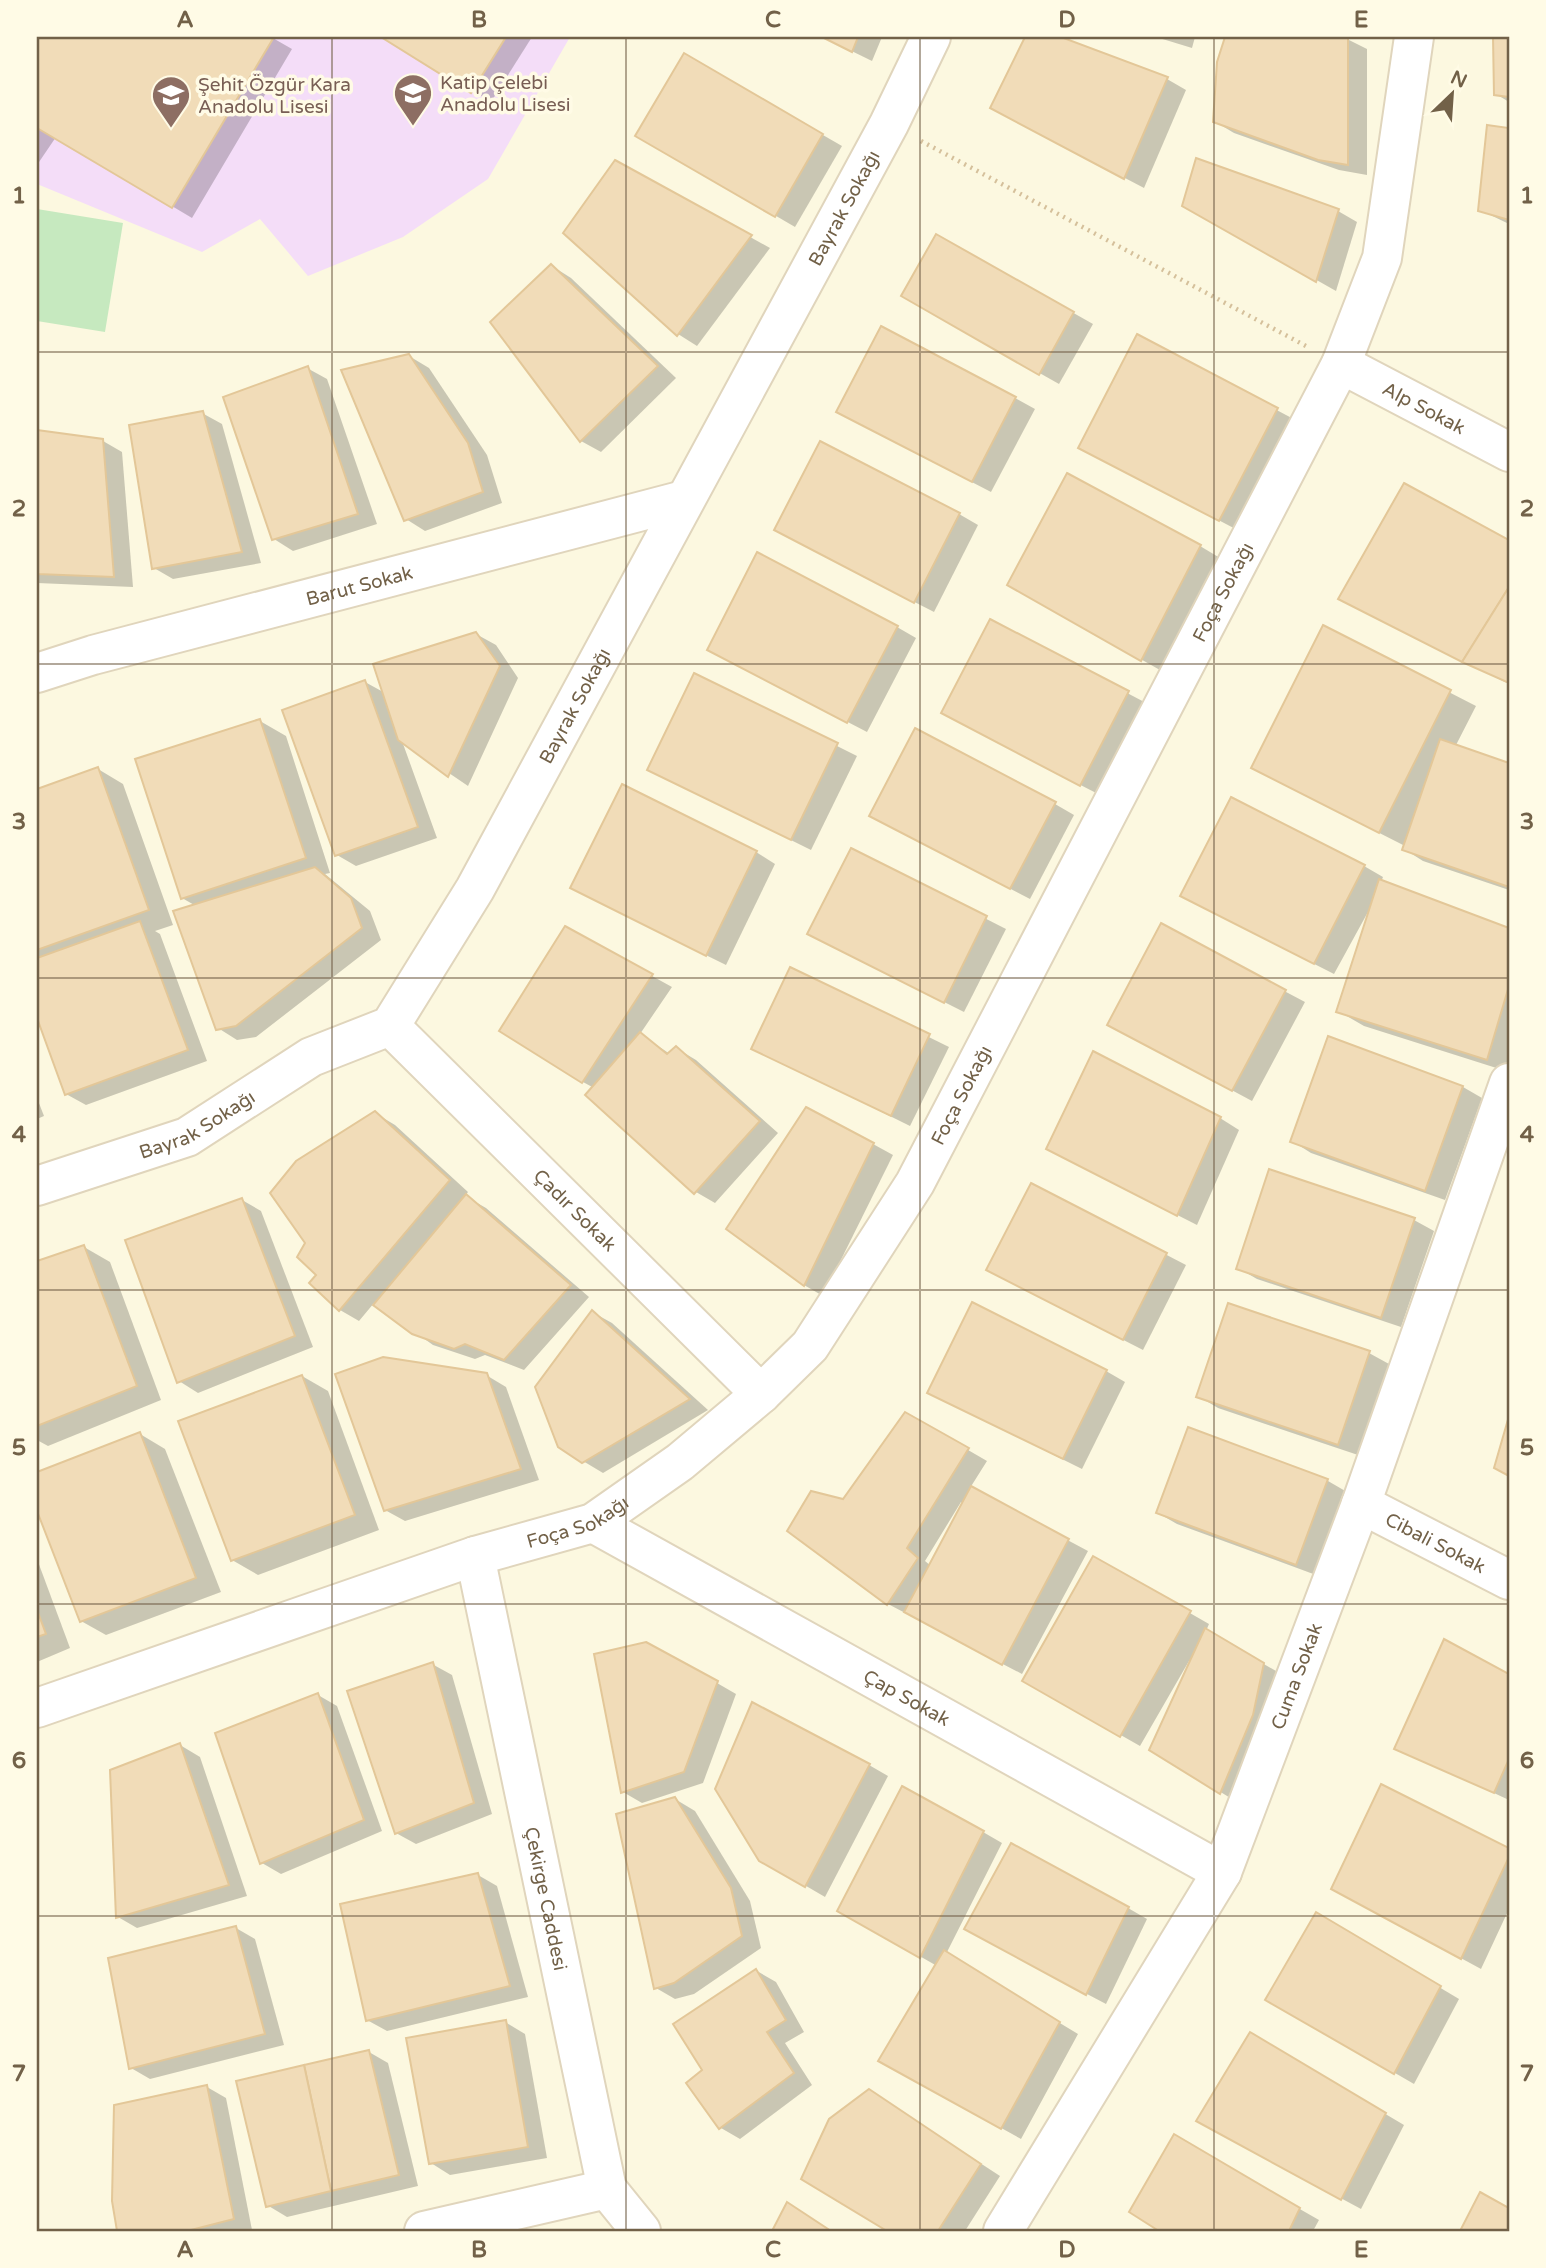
<svg xmlns="http://www.w3.org/2000/svg" width="1546" height="2268" font-family="'Varela Round',sans-serif">
  <style>
    .education { fill: #f4ddf8 }
    .green { fill: #c6e9bf }
    .shadow { fill: #0003; fill-rule: evenodd }
    .building { fill: #f1dcb8; stroke: #e3c798; stroke-width: 2 }
    .lines { fill: none; stroke-linecap: round; stroke-linejoin: round }
    .minor-casing { stroke: #e0d5bc; stroke-width: 42 }
    .path { stroke: #d5c09b; stroke-width: 4.5; stroke-dasharray: 2 5; stroke-linecap: butt }
    .minor { stroke: #fff; stroke-width: 38 }
    .grid { fill: none; stroke: #726148; stroke-width: 2; stroke-opacity: 0.55 }
    .labels { text-anchor: middle; stroke-width: 7; stroke-linejoin: round; paint-order: stroke }
    .education-label { font-size: 19px; fill: #785e54; stroke: #fffbe6; text-anchor: start }
    .street-label { font-size: 19px; fill: #726148; stroke: #fffbe6 }
    .neatline { fill: none; stroke: #726148; stroke-width: 2.5 }
    .grid-label { font-size: 23px; text-anchor: middle; font-weight: bold; fill: #726148 }
  </style>
  <rect width="100%" height="100%" fill="#fcf8e0"/>
  <path class="education" d="M37,37H570L488,179L403,237L308,276L260,219L202,252L37,184Z"/>
  <path class="green" d="M37,209L123,223L105,332L37,321Z"/>
  <g class="shadow">
    <path d="M37,37H271L292,49L192,218L56,137L37,165Z"/>
    <path d="M384,37H532L491,102Z"/>
    <path d="M823,37H882L872,61Z"/>
    <path d="M1027,37H1056L1167,79L1186,90L1144,188L992,108Z"/>
    <path d="M1156,37H1195L1192,48Z"/>
    <path d="M1227,37H1343L1367,49V175L1339,170L1234,133L1214,121L1219,63Z"/>
    <path d="M1495,37H1509V102L1496,94Z"/>
    <path d="M684,55L842,146L795,227L638,135Z"/>
    <path d="M1488,127L1509,130V224L1480,210Z"/>
    <path d="M616,162L770,248L697,346L678,334Z"/>
    <path d="M1184,205L1338,211L1357,222L1336,291Z"/>
    <path d="M937,236L1093,324L1059,384L903,296Z"/>
    <path d="M552,266L571,278L676,378L601,452L581,441L492,322Z"/>
    <path d="M1138,337L1303,424L1245,534L1106,461Z"/>
    <path d="M409,356L429,368L487,455L502,503L425,531L406,519Z"/>
    <path d="M307,368L327,379L377,524L293,551L274,539Z"/>
    <path d="M1015,398L1035,409L991,492L858,423Z"/>
    <path d="M202,413L222,424L261,563L173,579L154,568Z"/>
    <path d="M37,432L103,441L122,452L133,587L37,583Z"/>
    <path d="M1405,485L1509,542V684L1360,610Z"/>
    <path d="M959,514L978,525L934,612L796,541Z"/>
    <path d="M1200,546L1225,561L1167,674L1010,585Z"/>
    <path d="M991,621L1148,704L1100,795L962,724Z"/>
    <path d="M897,627L916,638L867,732L728,660Z"/>
    <path d="M1324,628L1476,706L1455,747L1509,765V890L1423,861L1404,849L1405,846L1279,782Z"/>
    <path d="M476,634L496,645L518,678L468,786L402,741L437,838L356,866L337,855L365,682L385,693Z"/>
    <path d="M695,675L857,756L811,850L649,770Z"/>
    <path d="M260,721L286,736L330,873L325,874L370,911L381,940L256,1037L237,1040L218,1028L196,906L182,898Z"/>
    <path d="M98,769L123,784L173,925L155,931L160,934L207,1061L86,1105L66,1094L37,1013V960L42,958L37,955V791Z"/>
    <path d="M1055,804L1074,815L1030,899L891,827Z"/>
    <path d="M851,850L1006,929L964,1012L829,944Z"/>
    <path d="M756,852L775,864L726,965L592,899Z"/>
    <path d="M1364,866L1383,877L1381,882L1509,930V1072L1364,1026L1338,1011L1374,901L1334,974L1202,907Z"/>
    <path d="M1162,926L1305,1002L1252,1101L1129,1035Z"/>
    <path d="M565,928L672,987L640,1034L670,1054L676,1048L696,1060L778,1133L715,1203L696,1192L588,1095L594,1088L583,1082Z"/>
    <path d="M791,969L949,1047L910,1126L753,1048Z"/>
    <path d="M1329,1039L1463,1087L1482,1098L1445,1200L1311,1153L1292,1141Z"/>
    <path d="M37,1098L44,1116L37,1119Z"/>
    <path d="M375,1113L395,1125L468,1192L465,1196L486,1208L589,1297L524,1370L485,1355L475,1359L433,1345L374,1303L359,1321L340,1310L318,1275L307,1243Z"/>
    <path d="M1220,1118L1239,1130L1197,1225L1067,1159Z"/>
    <path d="M873,1144L893,1155L823,1296L804,1285Z"/>
    <path d="M1032,1185L1186,1265L1143,1350L1008,1281Z"/>
    <path d="M242,1200L261,1211L313,1347L198,1393L179,1381Z"/>
    <path d="M1414,1220L1434,1231L1401,1327L1257,1279L1238,1268Z"/>
    <path d="M84,1247L110,1262L161,1400L48,1446L37,1440V1263Z"/>
    <path d="M592,1312L612,1323L708,1410L603,1473L583,1461Z"/>
    <path d="M1369,1353L1389,1364L1358,1455L1218,1408L1198,1396Z"/>
    <path d="M1106,1371L1125,1382L1082,1469L949,1403Z"/>
    <path d="M486,1375L506,1387L539,1480L405,1521L385,1510Z"/>
    <path d="M302,1376L328,1391L379,1530L258,1575L232,1560Z"/>
    <path d="M906,1414L987,1461L970,1488L1088,1551L1022,1674L888,1604L789,1531L843,1501ZM961,1502L964,1504L931,1566L925,1561Z"/>
    <path d="M1189,1429L1328,1481L1347,1492L1316,1575L1177,1524L1158,1513Z"/>
    <path d="M140,1434L165,1449L221,1592L106,1635L81,1621L37,1507V1473Z"/>
    <path d="M1094,1558L1209,1624L1206,1631L1283,1675L1240,1804L1151,1749L1191,1662L1189,1661L1140,1746L1024,1680Z"/>
    <path d="M37,1559L70,1648L37,1662Z"/>
    <path d="M1445,1641L1509,1676V1800L1397,1748Z"/>
    <path d="M432,1664L452,1675L492,1814L416,1844L396,1833Z"/>
    <path d="M717,1683L736,1694L703,1783L642,1803L623,1792Z"/>
    <path d="M318,1695L337,1706L382,1831L281,1874L262,1863Z"/>
    <path d="M180,1745L200,1757L247,1896L137,1928L118,1917Z"/>
    <path d="M869,1765L888,1776L825,1897L760,1859Z"/>
    <path d="M1382,1787L1509,1850V1909L1481,1969L1352,1899Z"/>
    <path d="M675,1799L695,1811L750,1901L761,1948L694,1994L675,1999L656,1988Z"/>
    <path d="M983,1832L1002,1843L946,1954L1078,2034L1021,2139L900,2072L937,1966L839,1910Z"/>
    <path d="M478,1875L497,1886L528,1997L387,2031L367,2020Z"/>
    <path d="M1128,1908L1147,1919L1106,2004L985,1940Z"/>
    <path d="M1317,1914L1459,1999L1414,2084L1267,1999Z"/>
    <path d="M236,1928L255,1939L284,2045L150,2079L131,2068Z"/>
    <path d="M757,1971L776,1982L804,2032L785,2043L812,2085L740,2139L721,2128L705,2070Z"/>
    <path d="M505,2022L525,2034L547,2158L450,2175L431,2163Z"/>
    <path d="M1250,2034L1404,2125L1361,2209L1218,2132Z"/>
    <path d="M369,2052L388,2063L418,2186L287,2217L267,2205Z"/>
    <path d="M207,2087L226,2098L252,2230L119,2231L114,2201Z"/>
    <path d="M888,2103L1000,2176L965,2231H890L803,2179Z"/>
    <path d="M1174,2137L1319,2220L1313,2231H1163L1131,2212Z"/>
  </g>
  <g class="building">
    <path d="M37,37H274L172,208L37,128Z"/>
    <path d="M381,37H506L471,93Z"/>
    <path d="M822,37H858L852,52Z"/>
    <path d="M1025,37H1061L1168,77L1124,179L990,108Z"/>
    <path d="M1225,37H1348V165L1318,160L1213,122L1217,62Z"/>
    <path d="M1493,37H1509V97L1494,95Z"/>
    <path d="M684,53L823,134L775,217L635,136Z"/>
    <path d="M1487,125L1509,128V220L1478,211Z"/>
    <path d="M1196,158L1339,209L1316,282L1182,206Z"/>
    <path d="M615,160L752,235L677,336L563,233Z"/>
    <path d="M936,234L1074,312L1039,375L901,296Z"/>
    <path d="M551,264L658,366L580,442L490,322Z"/>
    <path d="M881,326L1016,397L972,482L836,412Z"/>
    <path d="M1137,334L1278,408L1219,521L1078,448Z"/>
    <path d="M409,354L468,443L483,492L404,521L341,370Z"/>
    <path d="M308,366L358,514L272,540L223,397Z"/>
    <path d="M203,411L242,552L152,569L129,425Z"/>
    <path d="M37,430L103,439L114,577L37,574Z"/>
    <path d="M820,441L960,513L914,603L774,530Z"/>
    <path d="M1067,473L1201,545L1141,661L1007,585Z"/>
    <path d="M1404,483L1509,540V587L1462,662L1338,599Z"/>
    <path d="M757,552L898,626L847,723L707,650Z"/>
    <path d="M1509,587V683L1462,662Z"/>
    <path d="M990,619L1129,691L1080,786L941,713Z"/>
    <path d="M1323,625L1451,690L1379,833L1251,768Z"/>
    <path d="M476,632L500,666L448,777L398,740L373,664Z"/>
    <path d="M694,673L838,743L791,840L647,770Z"/>
    <path d="M365,680L418,827L335,856L282,710Z"/>
    <path d="M260,719L306,858L181,899L135,759Z"/>
    <path d="M915,728L1056,802L1010,889L869,816Z"/>
    <path d="M1440,739L1509,763V887L1402,850Z"/>
    <path d="M98,767L149,910L37,950V789Z"/>
    <path d="M622,784L757,851L706,956L570,888Z"/>
    <path d="M1231,797L1365,865L1314,964L1180,896Z"/>
    <path d="M851,848L987,916L944,1003L807,934Z"/>
    <path d="M315,867L351,898L362,928L236,1026L216,1030L173,911Z"/>
    <path d="M1379,879L1509,928V986L1487,1060L1336,1012Z"/>
    <path d="M140,921L188,1050L65,1095L37,1018V958Z"/>
    <path d="M1161,923L1286,990L1232,1091L1107,1025Z"/>
    <path d="M565,926L653,974L582,1083L499,1031Z"/>
    <path d="M790,967L930,1034L891,1116L751,1049Z"/>
    <path d="M640,1032L667,1054L676,1046L760,1121L694,1194L585,1095Z"/>
    <path d="M1328,1036L1463,1086L1425,1191L1290,1142Z"/>
    <path d="M1093,1051L1221,1117L1177,1216L1046,1149Z"/>
    <path d="M806,1107L874,1143L804,1286L726,1229Z"/>
    <path d="M375,1111L450,1180L339,1311L309,1283L316,1275L297,1257L305,1243L270,1193L296,1161Z"/>
    <path d="M1269,1169L1415,1218L1381,1318L1236,1269Z"/>
    <path d="M1031,1183L1167,1253L1123,1340L986,1270Z"/>
    <path d="M466,1194L571,1285L504,1360L465,1344L454,1349L412,1334L373,1305Z"/>
    <path d="M242,1198L295,1336L177,1383L125,1240Z"/>
    <path d="M84,1245L137,1386L37,1426V1261Z"/>
    <path d="M972,1302L1107,1370L1063,1459L927,1393Z"/>
    <path d="M1228,1303L1370,1351L1338,1445L1196,1397Z"/>
    <path d="M592,1310L690,1399L582,1463L558,1447L535,1387Z"/>
    <path d="M383,1357L487,1373L521,1469L384,1511L335,1374Z"/>
    <path d="M302,1375L355,1515L231,1561L178,1421Z"/>
    <path d="M905,1412L969,1448L907,1548L918,1558L887,1605L787,1531L811,1491L843,1499Z"/>
    <path d="M1509,1416V1476L1494,1468Z"/>
    <path d="M1188,1427L1328,1479L1296,1565L1156,1513Z"/>
    <path d="M140,1432L196,1578L80,1622L37,1511V1472Z"/>
    <path d="M971,1486L1069,1539L1002,1665L904,1612Z"/>
    <path d="M1093,1556L1191,1611L1120,1737L1022,1681Z"/>
    <path d="M37,1610L46,1634L37,1637Z"/>
    <path d="M1205,1628L1264,1663L1253,1715L1220,1794L1149,1750Z"/>
    <path d="M1444,1639L1509,1674V1759L1494,1793L1394,1749Z"/>
    <path d="M646,1642L718,1681L684,1772L621,1793L594,1654Z"/>
    <path d="M433,1662L474,1803L395,1834L347,1691Z"/>
    <path d="M318,1693L364,1820L260,1864L215,1733Z"/>
    <path d="M752,1702L870,1764L805,1887L759,1861L715,1789Z"/>
    <path d="M180,1743L229,1885L116,1918L110,1770Z"/>
    <path d="M1381,1784L1509,1848V1857L1461,1959L1331,1889Z"/>
    <path d="M902,1786L984,1831L920,1958L837,1911Z"/>
    <path d="M675,1797L731,1888L742,1936L674,1983L654,1989L616,1814Z"/>
    <path d="M1011,1843L1129,1907L1086,1995L964,1929Z"/>
    <path d="M478,1873L510,1986L366,2021L340,1904Z"/>
    <path d="M1316,1912L1441,1986L1394,2074L1265,2000Z"/>
    <path d="M236,1926L265,2034L129,2069L108,1958Z"/>
    <path d="M944,1950L1060,2022L1001,2129L878,2061Z"/>
    <path d="M756,1969L786,2020L767,2032L794,2073L719,2129L686,2083L702,2070L673,2024Z"/>
    <path d="M506,2020L528,2147L429,2164L406,2038Z"/>
    <path d="M1250,2032L1386,2113L1341,2200L1196,2121Z"/>
    <path d="M369,2050L399,2175L331,2191L304,2065Z"/>
    <path d="M304,2065L331,2191L266,2207L236,2081Z"/>
    <path d="M207,2085L234,2219L187,2231H117L112,2201L114,2105Z"/>
    <path d="M869,2089L981,2164L938,2231H887L801,2179L829,2119Z"/>
    <path d="M1174,2134L1300,2208L1289,2231H1159L1129,2212Z"/>
    <path d="M1480,2192L1509,2208V2231H1460Z"/>
    <path d="M787,2202L831,2231H772Z"/>
  </g>
  <g class="lines">
    <g class="minor-casing">
      <g id="minor">
        <path id="s1" d="M1341,364L1509,452"/>
        <path id="s2" d="M37,673L93,655L684,500"/>
        <path id="s3" d="M390,1026L761,1394"/>
        <path id="s4" d="M37,1186L187,1137L311,1057L390,1026L475,889L889,124L931,37"/>
        <path id="s5" d="M1361,1504L1509,1580"/>
        <path id="s6" d="M593,1523L1222,1872"/>
        <path id="s7" d="M475,1556L607,2189L641,2231"/>
        <path id="s8" d="M37,1708L475,1556L593,1523L680,1462L761,1394L810,1346L915,1183L1341,364L1382,258L1414,37"/>
        <path d="M424,2231L607,2189"/>
        <path id="s9" d="M1003,2231L1222,1872L1361,1504L1509,1083"/>
      </g>
    </g>
    <path class="path" d="M921,141L1306,346"/>
    <use href="#minor" class="minor"/>
  </g>
  <path class="grid" d="M332,37V2231M626,37V2231M920,37V2231M1214,37V2231M37,352H1509M37,664H1509M37,978H1509M37,1290H1509M37,1604H1509M37,1916H1509"/>
  <defs>
    <g id="school-pin" transform="scale(2.0125)"><path d="M0 17L-7.5 6A9.5 9.5 0 1 1 7.5 6Z" fill="#8d6e63" stroke="#fffbe6"/><path d="M0-5L7-2L0 1L-7-2ZM-4 1L0 2.5L4 1V4Q0 6-4 4Z" fill="#fff"/></g>
  </defs>
  <g fill-rule="evenodd">
    <use href="#school-pin" x="413" y="93"/>
    <use href="#school-pin" x="171" y="95"/>
  </g>
  <g class="labels">
    <g class="education-label">
      <text x="440" y="89">Katip Çelebi<tspan x="440" dy="22">Anadolu Lisesi</tspan></text>
      <text x="198" y="91">Şehit Özgür Kara<tspan x="198" dy="22">Anadolu Lisesi</tspan></text>
    </g>
    <g class="street-label">
      <text dy="7" stroke="none"><textPath href="#s4" startOffset="1326">Bayrak Sokağı</textPath></text>
      <text dy="7" stroke="none"><textPath href="#s1" startOffset="94">Alp Sokak</textPath></text>
      <text dy="7" stroke="none"><textPath href="#s2" startOffset="334">Barut Sokak</textPath></text>
      <text dy="7" stroke="none"><textPath href="#s8" startOffset="1727">Foça Sokağı</textPath></text>
      <text dy="7" stroke="none"><textPath href="#s4" startOffset="760">Bayrak Sokağı</textPath></text>
      <text dy="7" stroke="none"><textPath href="#s8" startOffset="1160">Foça Sokağı</textPath></text>
      <text dy="7" stroke="none"><textPath href="#s4" startOffset="172">Bayrak Sokağı</textPath></text>
      <text dy="7" stroke="none"><textPath href="#s3" startOffset="261">Çadır Sokak</textPath></text>
      <text dy="7" stroke="none"><textPath href="#s8" startOffset="572">Foça Sokağı</textPath></text>
      <text dy="7" stroke="none"><textPath href="#s5" startOffset="84">Cibali Sokak</textPath></text>
      <text dy="7" stroke="none"><textPath href="#s9" startOffset="630">Cuma Sokak</textPath></text>
      <text dy="7" stroke="none"><textPath href="#s6" startOffset="359">Çap Sokak</textPath></text>
      <text dy="7" stroke="none"><textPath href="#s7" startOffset="350">Çekirge Caddesi</textPath></text>
    </g>
  </g>
  <rect width="1546" height="2268" fill="none" stroke="#fffbe6" stroke-width="77"/>
  <g transform="translate(1452 94) rotate(25)" stroke="#fffbe6" stroke-width="5" paint-order="stroke">
  <path d="M0-5L12 26L0 18L-12 26Z" fill="#726148"/>
  <text y="-10" font-size="19" font-weight="bold" text-anchor="middle" fill="#726148">N</text>
  </g>
  <rect x="38" y="38" width="1470" height="2192" class="neatline"/>
  <g class="grid-label">
    <text x="185" y="27">A</text>
    <text x="479" y="27">B</text>
    <text x="773" y="27">C</text>
    <text x="1067" y="27">D</text>
    <text x="1361" y="27">E</text>
    <text x="19" y="203">1</text>
    <text x="1527" y="203">1</text>
    <text x="19" y="516">2</text>
    <text x="1527" y="516">2</text>
    <text x="19" y="829">3</text>
    <text x="1527" y="829">3</text>
    <text x="19" y="1142">4</text>
    <text x="1527" y="1142">4</text>
    <text x="19" y="1455">5</text>
    <text x="1527" y="1455">5</text>
    <text x="19" y="1768">6</text>
    <text x="1527" y="1768">6</text>
    <text x="19" y="2081">7</text>
    <text x="1527" y="2081">7</text>
    <text x="185" y="2257">A</text>
    <text x="479" y="2257">B</text>
    <text x="773" y="2257">C</text>
    <text x="1067" y="2257">D</text>
    <text x="1361" y="2257">E</text>
  </g>
</svg>
